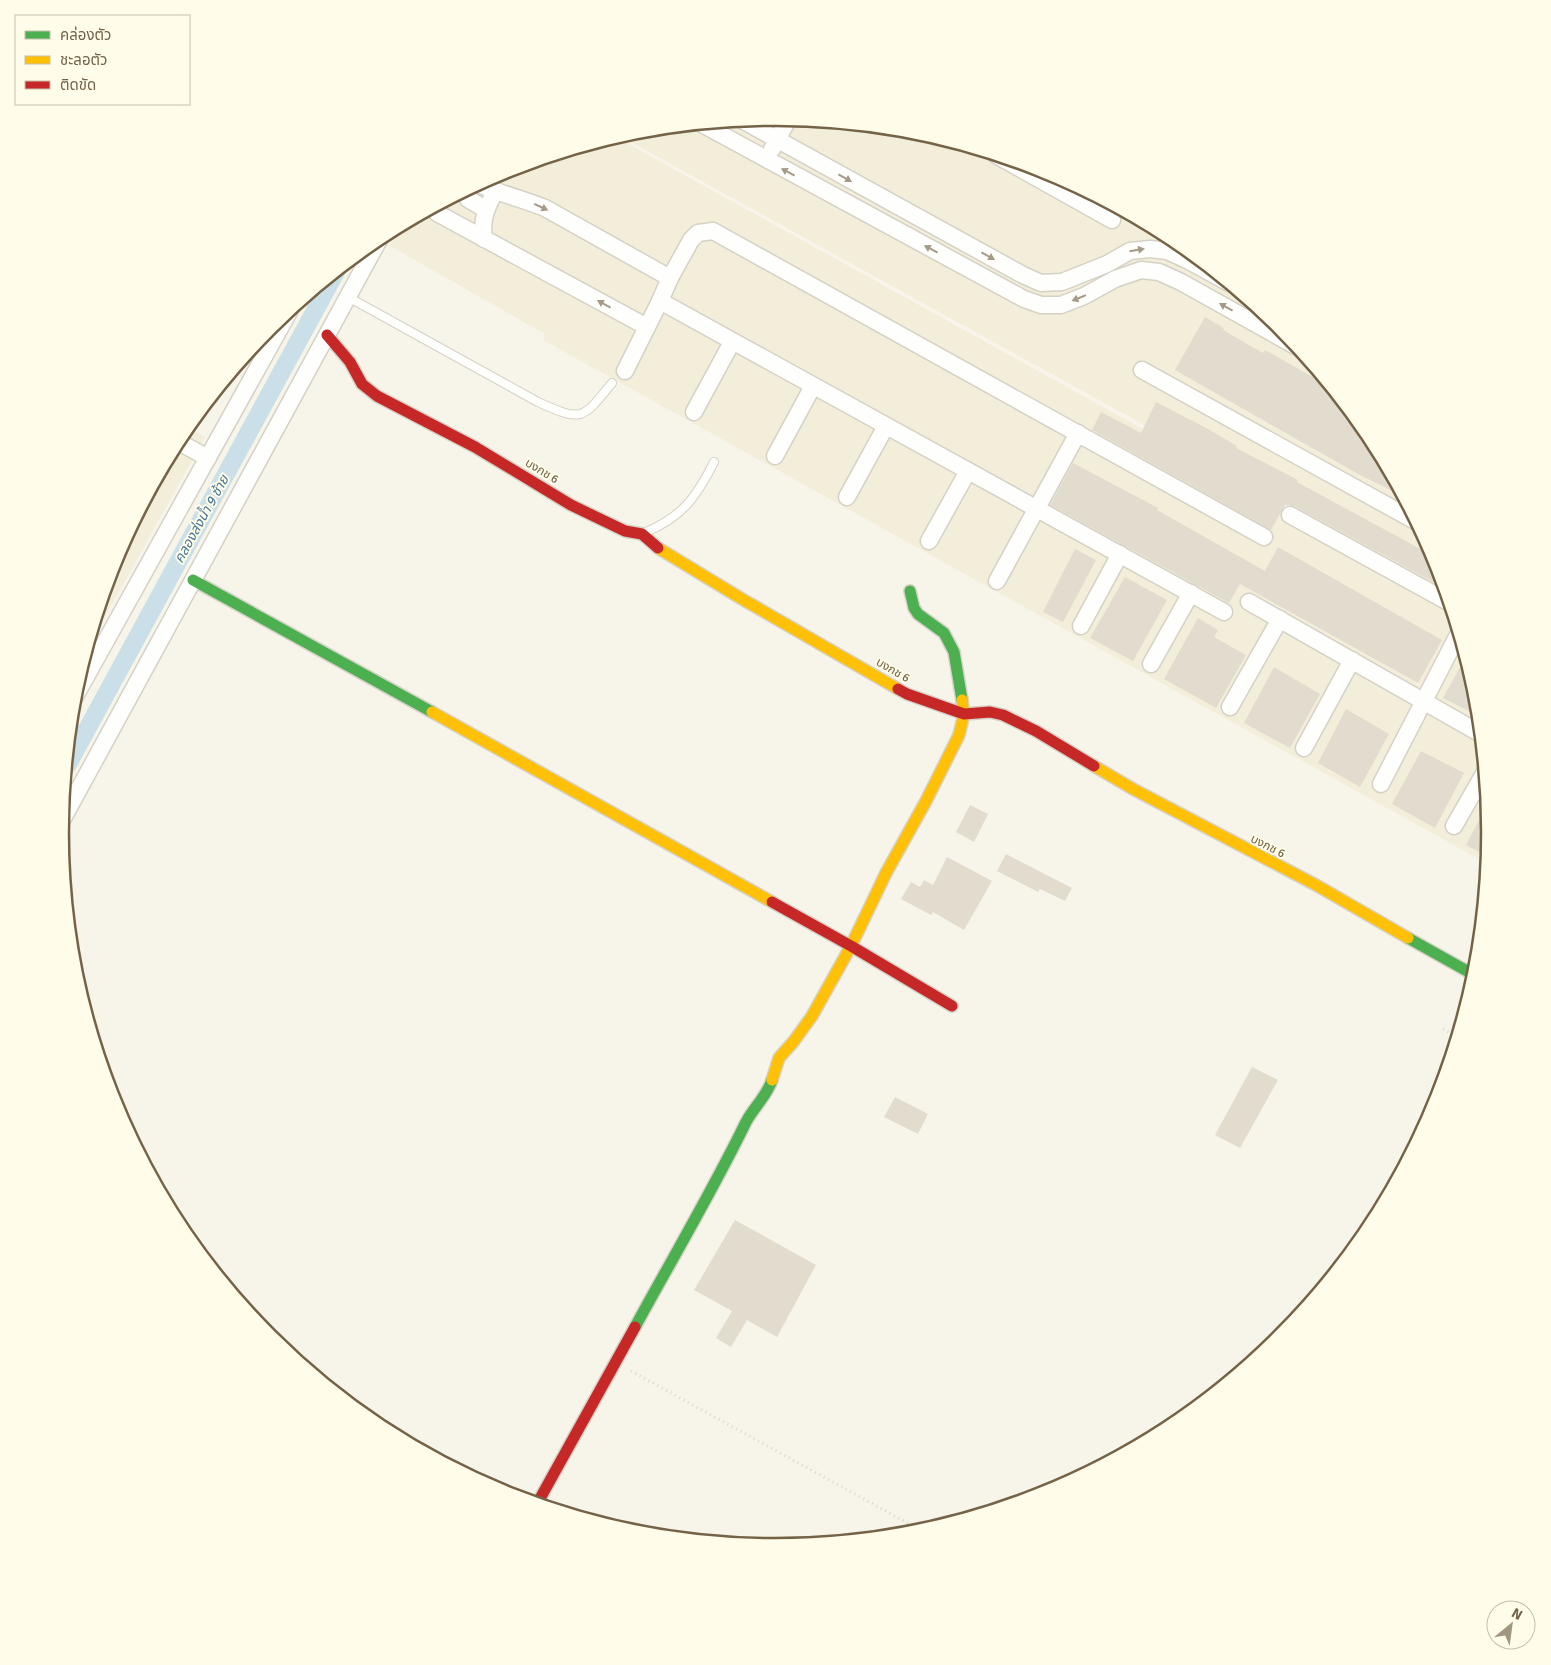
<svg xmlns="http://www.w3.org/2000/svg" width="1551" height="1665" font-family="Signika,'Noto Sans Thai',sans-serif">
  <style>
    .residential { fill: #f3eed9 }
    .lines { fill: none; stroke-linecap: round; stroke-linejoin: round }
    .canal { stroke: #cadfe8; stroke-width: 18 }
    .building { fill: #e1dcce }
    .lane-casing { stroke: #d5d1c6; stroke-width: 10 }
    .street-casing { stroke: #d5d1c6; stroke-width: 19 }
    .fast-casing { stroke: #d7d2c7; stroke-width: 14 }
    .slow-casing { stroke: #d7d2c7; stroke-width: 14 }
    .jam-casing { stroke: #d7d2c7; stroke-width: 14 }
    .path { stroke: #dad5cc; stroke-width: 3; stroke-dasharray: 1 4; stroke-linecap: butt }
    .lane { stroke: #fefefc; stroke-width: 8 }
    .street { stroke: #fefefc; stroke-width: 16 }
    .fast { stroke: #4caf50; stroke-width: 11 }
    .slow { stroke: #ffc107; stroke-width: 11 }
    .jam { stroke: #c62828; stroke-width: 11 }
    .oneway { fill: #a59987 }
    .labels { text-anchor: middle; stroke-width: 4; stroke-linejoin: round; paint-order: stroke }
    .street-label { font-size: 12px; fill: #756348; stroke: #fffce9 }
    .water-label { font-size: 14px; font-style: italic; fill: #477898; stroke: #fffce9 }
    .rim { fill: none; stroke: #756348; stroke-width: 2.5 }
  </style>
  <rect width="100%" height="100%" fill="#f7f5e9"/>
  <g class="residential">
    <path d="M776,117L915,131L1050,172L1173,238L1282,327L1371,435L1437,559L1447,592L620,136L636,131Z"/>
    <path d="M616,137L1449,599L1477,693L1491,833L1488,864L543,340L545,334L390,246L402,225L502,171Z"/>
    <path d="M187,427L205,437L88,647L115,558L181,435Z"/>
  </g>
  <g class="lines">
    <path class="canal" d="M67,766L336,272"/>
  </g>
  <g class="building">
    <path d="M1205,317L1224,328L1223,330L1263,353L1265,350L1332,388L1371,435L1403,496L1358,474L1175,370Z"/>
    <path d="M1156,402L1208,429L1237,446L1236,448L1298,480L1297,482L1428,553L1431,548L1437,559L1446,589L1294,506L1285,505L1271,530L1092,430L1101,412L1141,433Z"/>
    <path d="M1073,463L1158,508L1157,510L1265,571L1278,547L1442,640L1418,683L1240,584L1229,603L1050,505Z"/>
    <path d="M1075,549L1096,560L1063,622L1043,612Z"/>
    <path d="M1125,577L1167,600L1133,661L1090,638Z"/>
    <path d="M1198,618L1218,630L1214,637L1246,655L1216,708L1164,679Z"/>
    <path d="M1466,656L1477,693L1480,717L1443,698Z"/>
    <path d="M1274,667L1320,694L1290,748L1244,723Z"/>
    <path d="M1346,709L1389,734L1360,787L1318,763Z"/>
    <path d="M1421,751L1464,773L1435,828L1392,804Z"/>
    <path d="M1488,803L1491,833L1490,841L1483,854L1466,845Z"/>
    <path d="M970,805L988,814L974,842L956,832Z"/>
    <path d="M1006,854L1072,888L1065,901L1040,889L1038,892L997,871Z"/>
    <path d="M947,857L992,881L964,930L933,912L931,915L901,899L911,882L920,887L924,880L933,885Z"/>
    <path d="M1252,1067L1278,1080L1240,1148L1215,1135Z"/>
    <path d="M895,1097L928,1114L918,1134L884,1117Z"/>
    <path d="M735,1220L816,1265L777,1337L747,1320L731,1347L716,1338L732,1311L694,1290Z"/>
  </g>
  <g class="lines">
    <g class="lane-casing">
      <g id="lane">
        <path d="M348,297L538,402C582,422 582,420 612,383"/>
        <path d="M644,533C682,517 696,498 714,462"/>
      </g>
    </g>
    <g class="street-casing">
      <g id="street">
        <path d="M742,120L1023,275L1041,283L1062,282L1107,264L1130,251L1150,249L1167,251L1187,260L1229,283"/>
        <path d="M702,124L1024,299L1041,305H1061L1084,296L1115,279L1141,270L1159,272L1181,282L1299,348"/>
        <path d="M772,149L789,118"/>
        <path d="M996,155L1112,220"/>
        <path d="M479,184C500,194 523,199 545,208L670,278"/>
        <path d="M468,199L485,209"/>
        <path d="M437,213L647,327"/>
        <path d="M484,239C481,220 486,208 495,192"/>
        <path d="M660,301L1224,612"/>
        <path d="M1142,370L1417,522"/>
        <path d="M625,371L660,301L670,278L691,240L698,233L713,231L1264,537"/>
        <path d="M694,412L732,342"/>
        <path d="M177,441L208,458"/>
        <path d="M775,456L813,386"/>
        <path d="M847,497L886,426"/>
        <path d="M1290,515L1450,603"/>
        <path d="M929,541L968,471"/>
        <path d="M997,581L1078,433"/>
        <path d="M1249,602L1481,734"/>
        <path d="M1081,626L1120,554"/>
        <path d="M1151,664L1191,593"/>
        <path d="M73,700L290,310"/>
        <path d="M1230,707L1280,619"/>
        <path d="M1304,748L1352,660"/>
        <path d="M1381,784L1459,633"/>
        <path d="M61,822L381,236"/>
        <path d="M1454,826L1485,772"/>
      </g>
    </g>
    <g class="fast-casing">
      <g id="fast">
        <path d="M193,580L432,712"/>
        <path d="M910,591L914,608L918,614L944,633L954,652L962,700"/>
        <path d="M1408,938L1476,976"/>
        <path d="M635,1327C672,1259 712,1192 746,1122C754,1107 767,1096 772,1080"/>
      </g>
    </g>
    <g class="slow-casing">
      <g id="slow">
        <path d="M658,548L742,599L898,689"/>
        <path d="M432,712L772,902"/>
        <path d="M1094,766L1133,789L1316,885L1408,938"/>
        <path d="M772,1080L779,1058L794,1041L812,1016L851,946L886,873L926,801L959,735L964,714L962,700"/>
      </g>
    </g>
    <g class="jam-casing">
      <g id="jam">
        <path d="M327,335L350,362L362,384L377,396L475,447L571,505L625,531L642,534L658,548"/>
        <path d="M898,689L907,694L964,714L990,712L1003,715L1036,731L1094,766"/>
        <path d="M772,902L851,946L952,1006"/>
        <path d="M537,1504L635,1327"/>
      </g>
    </g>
    <g class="path">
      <path d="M1443,1029L1458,1037"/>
      <path d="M631,1371L924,1532"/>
    </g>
    <use href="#lane" class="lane"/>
    <use href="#street" class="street"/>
    <use href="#fast" class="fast"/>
    <use href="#slow" class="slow"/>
    <use href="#jam" class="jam"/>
  </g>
  <defs><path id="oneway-solid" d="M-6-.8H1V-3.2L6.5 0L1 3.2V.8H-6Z" transform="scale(1.25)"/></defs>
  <g class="oneway">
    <use href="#oneway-solid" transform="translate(788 172) rotate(-152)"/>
    <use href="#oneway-solid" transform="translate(845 178) rotate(29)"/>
    <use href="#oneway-solid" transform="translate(541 207) rotate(25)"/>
    <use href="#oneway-solid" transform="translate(931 249) rotate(-152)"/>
    <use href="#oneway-solid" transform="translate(1137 250) rotate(-9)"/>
    <use href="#oneway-solid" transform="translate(988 256) rotate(29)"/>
    <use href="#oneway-solid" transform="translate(1079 298) rotate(158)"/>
    <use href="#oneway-solid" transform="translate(604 304) rotate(-151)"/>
    <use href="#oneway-solid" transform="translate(1226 307) rotate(-151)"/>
  </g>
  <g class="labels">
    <g class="street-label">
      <text transform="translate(542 471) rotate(31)" y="4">บงกช 6</text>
      <text transform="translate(893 670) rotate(30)" y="4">บงกช 6</text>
      <text transform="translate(1268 846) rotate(27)" y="4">บงกช 6</text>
    </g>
    <g class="water-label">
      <text transform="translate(201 519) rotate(-61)" y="5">คลองส่งน้ำ 9 ซ้าย</text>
    </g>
  </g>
  <path d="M0 0H1551V1665H0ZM69 832a706 706 0 1 1 1412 0a706 706 0 1 1-1412 0Z" fill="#fffce9" fill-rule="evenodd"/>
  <path class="rim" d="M69 832a706 706 0 1 1 1412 0a706 706 0 1 1-1412 0Z"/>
  <rect x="15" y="15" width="175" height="90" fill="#fffce9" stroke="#c8bfa9"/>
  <rect x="25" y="31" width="25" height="8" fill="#4caf50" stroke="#c8bfa9"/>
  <text x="60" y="40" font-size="15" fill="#756348">คล่องตัว</text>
  <rect x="25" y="56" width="25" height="8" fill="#ffc107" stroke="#c8bfa9"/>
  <text x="60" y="65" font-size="15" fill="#756348">ชะลอตัว</text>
  <rect x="25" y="81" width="25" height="8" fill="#c62828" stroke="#c8bfa9"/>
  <text x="60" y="90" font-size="15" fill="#756348">ติดขัด</text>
  <g transform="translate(1511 1625) rotate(29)"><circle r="24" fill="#fffce9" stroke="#c8bfa9"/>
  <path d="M0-4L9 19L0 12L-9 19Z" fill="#a29680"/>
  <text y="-8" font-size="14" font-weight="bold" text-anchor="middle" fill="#756348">N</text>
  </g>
</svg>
